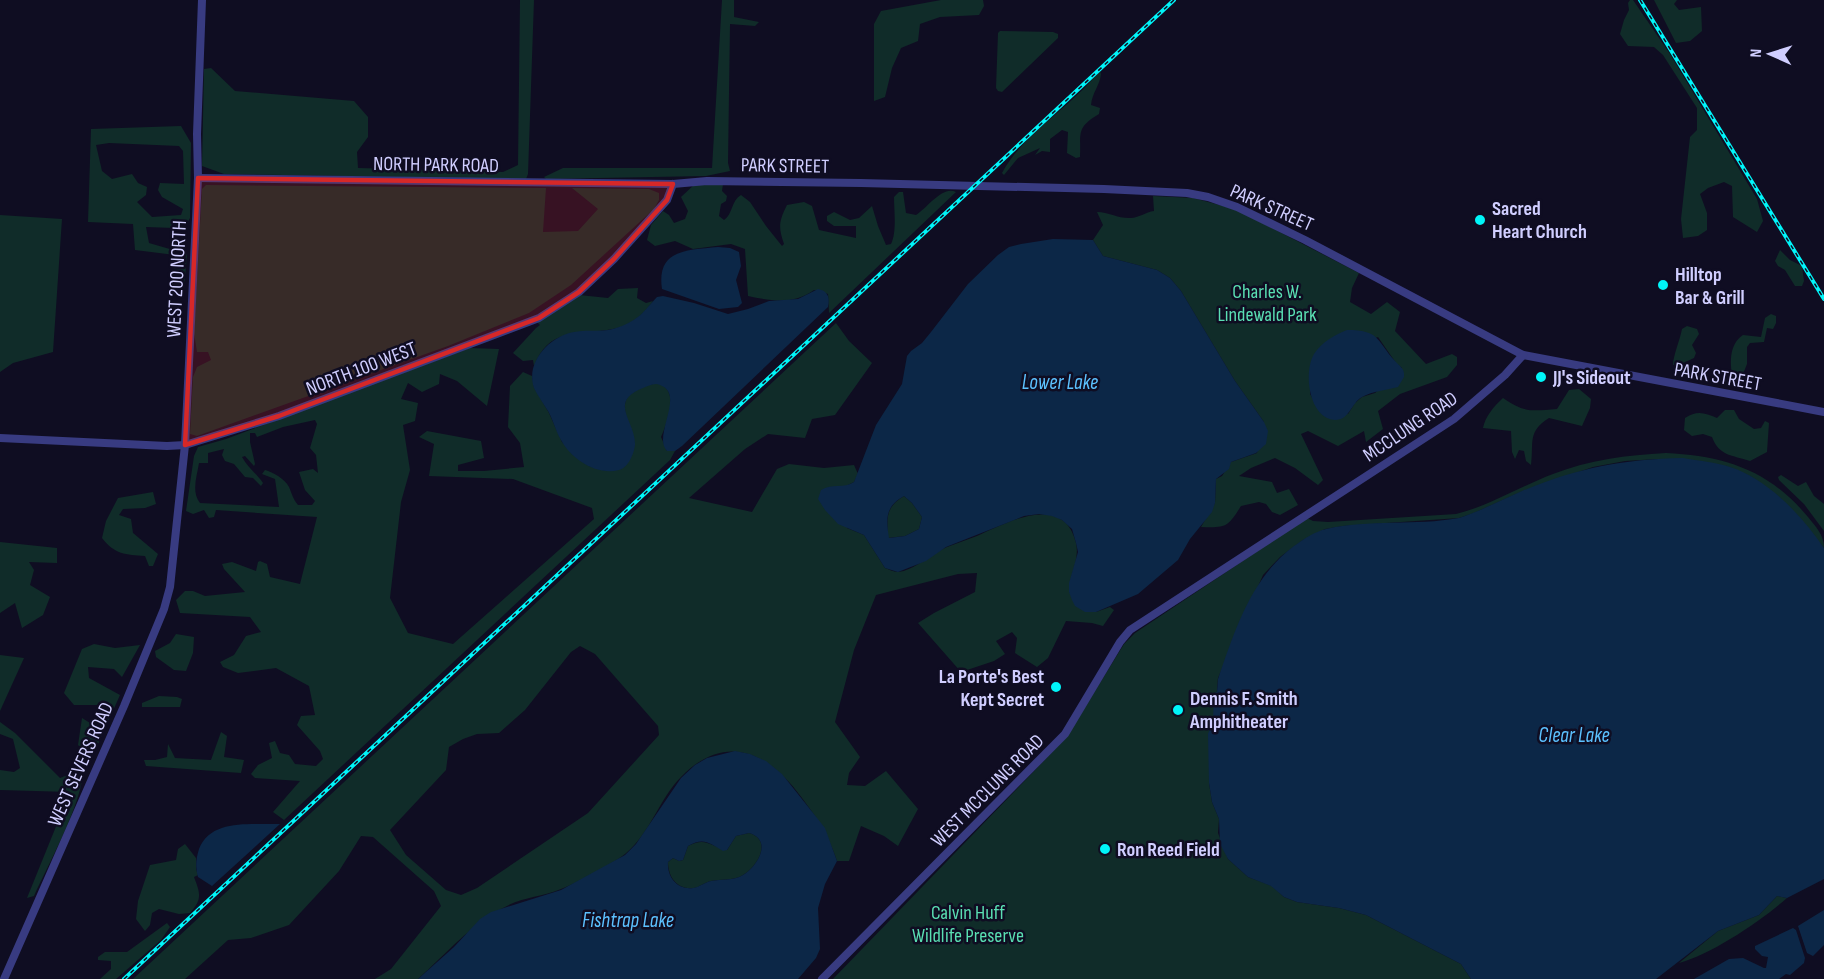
<svg xmlns="http://www.w3.org/2000/svg" width="1824" height="979" font-family="'Sofia Sans Condensed',sans-serif">
  <style>
    .green { fill: #102c29; fill-rule: evenodd }
    .water { fill: #0c2747; fill-rule: evenodd }
    .lines { fill: none; stroke-linecap: round; stroke-linejoin: round }
    .minor { stroke: #383b81; stroke-width: 8 }
    .rail-casing { stroke: #00f5f9; stroke-width: 4 }
    .rail { stroke: #0f0d22; stroke-width: 1.5; stroke-dasharray: 4.5; stroke-linecap: butt }
    .marked { fill: #d62828; fill-opacity: 0.2; stroke: #d62828; stroke-width: 4.5; stroke-linejoin: round }
    .poi-dot { fill: #00f5f9; stroke: #0f0d22; stroke-width: 2 }
    .labels { text-anchor: middle; stroke-width: 5; stroke-linejoin: round; paint-order: stroke }
    .street-label { font-size: 20px; fill: #d0ceff; stroke: #0f0d22 }
    .poi-label { font-size: 20px; font-weight: bold; fill: #d0ceff; stroke: #0f0d22; text-anchor: start }
    .park-label { font-size: 20px; fill: #5adfb3; stroke: #0f0d22 }
    .water-label { font-size: 21px; font-style: italic; fill: #5cc1ff; stroke: #0f0d22 }
  </style>
  <rect width="100%" height="100%" fill="#0f0d22"/>
  <g class="green">
    <path d="M520,0H534L528,174L526,179L224,174L202,166L204,69L211,68L235,91L354,101L368,117V137L357,152L358,168L503,172L518,165Z"/>
    <path d="M722,0H734V17L759,22L755,26L730,24L728,163L730,171L706,176L546,179L544,177L563,168H712Z"/>
    <path d="M941,0H983L984,6L979,15L940,17L920,24L918,41L901,48L892,68L885,97L874,101V24L881,11Z"/>
    <path d="M1630,0H1633L1670,54L1757,199L1763,221L1757,232L1733,217L1732,186L1724,182L1708,188L1700,194L1707,213V230L1698,236L1683,238L1681,219L1690,137L1697,130V108L1663,55L1654,47L1628,46L1620,34L1624,20L1629,10L1628,3Z"/>
    <path d="M1654,0H1677L1674,4L1679,10L1701,7L1702,31L1690,41L1676,43Z"/>
    <path d="M1000,31L1053,32L1058,34V38L1002,92L998,91L996,88L998,33Z"/>
    <path d="M1100,71L1101,74C1100,85 1092,93 1091,105L1100,108L1099,114C1076,128 1081,132 1080,157L1076,158L1067,153L1068,132L1062,130L1050,139V152L1042,151L1035,155L1040,148L1018,158L1004,175L1002,173C1020,140 1051,120 1077,95C1085,88 1092,79 1100,71Z"/>
    <path d="M181,126L191,143L190,218L186,225L174,228L146,227L149,243L187,254L184,291L172,286L175,255L135,250L133,224L88,222L91,129ZM109,143L179,146L183,151L184,184L160,183L158,190L162,197L183,209L181,215L152,217L137,202L146,195L147,187L138,183L132,174L112,179L102,171L96,145Z"/>
    <path d="M696,183L723,184L722,191L727,196L726,201L721,204L719,216L724,220C733,214 731,201 741,195L750,202L766,226L782,246L784,244C778,227 779,221 787,205L804,202L812,206L819,230L856,238V226H834L827,221V216L834,212L850,220L859,218L872,206L878,226L886,245L891,244C897,232 894,211 894,197L899,192H903L906,213L916,215C928,207 943,185 956,192L829,313L828,294L814,290C793,305 772,301 748,296L745,249L731,244L693,249L675,241L655,246L647,240L651,225L663,211L669,215L674,223L685,219L688,211L681,197Z"/>
    <path d="M206,185L546,188L543,232L578,231L598,209L572,188L649,189L659,193V200L654,209L571,285L529,313L448,346L197,436L190,434L193,377L197,367L211,360L208,352H197L194,333L202,189Z"/>
    <path d="M1153,196L1193,198L1235,209L1359,273L1352,288L1350,302L1371,314L1387,302L1400,312L1395,331L1426,364L1452,354L1457,357V365L1447,377L1400,394L1378,411L1383,429L1366,442L1364,431L1338,446L1308,431L1301,434L1323,480L1318,485L1295,468L1275,458L1251,468L1239,476L1272,482L1277,493L1289,489L1298,505L1280,515L1272,512L1266,504L1259,502L1241,506C1228,527 1226,528 1201,527L1215,503L1216,479L1222,476L1231,462L1257,453L1264,422L1235,381L1181,291L1170,278L1157,270L1103,256L1093,240L1103,225L1097,212C1109,212 1119,219 1131,218C1138,218 1146,212 1154,211ZM1378,337L1396,363L1402,368L1375,393L1362,397L1355,403L1348,414H1322L1310,394V365Z"/>
    <path d="M0,215L62,219L53,352L13,363L0,372Z"/>
    <path d="M1780,250L1790,260L1802,266L1804,281L1802,286H1795L1785,270L1778,266L1775,261Z"/>
    <path d="M638,288L637,298L646,303L653,301C642,317 627,328 607,330C575,335 549,328 534,366L533,360L523,361L513,353L536,328L540,325L537,322L579,295L608,298L618,289Z"/>
    <path d="M1771,314L1776,316V323L1773,329L1767,328L1764,342L1750,343L1747,347V364L1741,379L1733,381C1730,365 1728,345 1743,335L1761,337L1765,318Z"/>
    <path d="M836,323L849,341L872,363L835,415L812,419L805,438L768,434L745,449L689,498L752,512L777,469L789,464L824,468L854,465L858,474L854,482L846,486L847,528L864,535L885,568C888,569 894,572 898,572C913,571 933,553 947,547C957,543 967,540 977,536C1007,522 1064,492 1076,543C1080,560 1069,576 1069,592L1096,612L1110,607L1114,610L1103,626L1092,623L1066,621L1048,658L1037,667L1015,653L1017,638L1012,632L996,641L1005,654L994,661L961,672L918,623L934,613L975,592L977,573L958,574L876,595L854,650L835,722L860,757L849,773L847,785L865,786L886,771L918,809L898,846L884,836L861,826L849,861H837C828,834 819,821 802,798C769,753 726,731 681,777C659,799 650,834 625,854C612,864 577,883 561,889C543,897 522,897 505,907C471,924 446,954 418,979H375L391,969L441,906L434,891L373,837L361,836L339,871L289,925L251,938L228,940L185,979H133ZM580,646L595,654L658,726L659,735L588,813L477,888L461,895L446,890L406,855L390,830L446,770L449,747L463,739L477,734L499,733L525,710L571,652Z"/>
    <path d="M1687,326L1697,329L1699,334L1692,345L1696,353L1694,358L1679,365H1673C1673,356 1680,340 1682,329Z"/>
    <path d="M470,348L499,349L487,406L457,381L440,374L439,384L422,392L408,383L401,399L418,403L415,421L403,425L410,470L401,502L390,598L408,633L453,644L594,519L592,508L513,479L429,476L434,444L419,437L427,431L481,441L484,458L458,465V471H484L524,467L520,443L508,427L510,386L523,372L532,376L534,387L549,413L562,442L589,466L602,470L613,471L634,441C631,430 624,417 625,405C625,401 628,395 631,393C637,388 655,381 662,385C679,394 666,425 661,437L667,451H675L670,460L284,820L273,812L300,781L255,778L251,774L258,765L272,758L269,743L275,741L280,753L289,755L295,764L316,766L323,759L320,751L297,725L301,716L315,715L309,686L276,668L238,673L223,667L220,662L234,655L246,636L261,632L250,617L180,613L176,600L185,591H193L205,596L245,592L224,569L222,564L232,562L256,571L258,562L260,561L267,564L270,577L300,584L317,517L216,510L214,517L209,518L204,510L193,514L186,511L194,456L198,447L226,439ZM315,420L317,424L310,448L316,455L318,473L313,469L299,472L305,490L315,501L312,505H298C293,499 292,494 289,487C285,479 273,472 265,470L262,474L275,479L279,507L200,503C191,492 197,476 199,463H208V453L224,449L222,455L225,461L234,464L245,477L253,478L261,486L263,483C257,474 248,468 242,457L245,456L254,466L255,464L250,442V433H255L257,437L283,427Z"/>
    <path d="M1579,389L1591,399L1590,408L1582,426L1549,418C1527,432 1534,442 1531,465L1526,461L1524,451L1519,450L1515,459L1512,452L1511,431L1483,428C1485,417 1494,406 1503,398C1524,413 1533,411 1557,409L1569,390Z"/>
    <path d="M1725,410H1734L1739,419L1754,429L1761,428L1765,421L1769,423L1767,452L1750,461C1732,455 1719,456 1712,437L1703,434L1692,436L1684,430L1685,418C1697,410 1705,413 1717,418Z"/>
    <path d="M1666,453C1725,456 1769,470 1808,517C1816,527 1824,535 1824,548L1793,511L1773,492L1658,459L1625,461L1593,467L1523,491L1474,513L1459,518L1343,526L1325,529L1303,540L1280,557L1263,575L1218,678L1209,783L1212,802L1219,819L1218,833L1228,859L1248,877L1272,886L1284,897L1297,902L1339,908L1366,915L1461,964L1471,979H833L1066,738L1124,644L1135,633L1307,518L1313,521L1328,522L1456,514C1489,506 1521,486 1553,474C1589,460 1627,455 1666,453Z"/>
    <path d="M1781,475L1798,486L1806,482L1814,496L1824,504V531L1804,504L1779,480L1778,477Z"/>
    <path d="M153,492L156,504L145,508L123,509L119,515L131,519L133,533L158,554L153,566H149L145,556C126,555 114,554 102,538L106,521L118,498Z"/>
    <path d="M904,496L912,503L922,517L919,529L905,536L888,538C887,517 885,508 904,496Z"/>
    <path d="M0,542L57,548V563L29,562L34,570L30,585L50,597L43,615L22,628L15,603L0,613Z"/>
    <path d="M176,634L194,637L193,653L186,671L174,670L156,657L155,651L170,643Z"/>
    <path d="M94,644L115,648L140,645L122,677L114,669L88,667L89,678L120,695L94,753L90,755L78,745L82,718L98,728L105,716L107,705H74L64,693L82,649Z"/>
    <path d="M0,655L24,658L0,711Z"/>
    <path d="M159,696L177,697L182,699L180,707H142V703Z"/>
    <path d="M0,722L15,733L60,778L83,769C84,800 48,865 34,896L27,898L70,792L0,790V770L14,772L20,768L13,739L0,734Z"/>
    <path d="M221,732L227,736L224,757L244,760L241,773L146,766L144,760H155L167,757L168,744L175,758L211,760Z"/>
    <path d="M749,833C773,840 758,866 743,875C733,881 721,879 711,881C705,882 700,887 694,888C677,890 668,877 668,862L673,858L679,861L683,860L688,846C706,836 711,847 727,850L736,836Z"/>
    <path d="M185,844L196,858V869L198,875L194,877C200,893 203,899 190,913L179,914L159,909L152,913L150,925L145,931L136,919L138,901L150,865L176,860L178,849Z"/>
    <path d="M1777,896L1787,898C1761,921 1712,954 1679,963L1718,931L1759,915Z"/>
    <path d="M167,923L170,927L161,940L116,979H100L111,969V961L98,960V957L105,952H127Z"/>
  </g>
  <g class="water">
    <path d="M1053,239L1093,240L1103,256L1157,270L1170,278L1181,291L1235,381L1264,422L1268,431L1266,444L1256,453L1231,462L1229,469L1216,479L1215,503L1212,512L1190,539L1178,560L1138,594L1096,612H1085L1075,606L1072,600L1069,592V583L1078,552L1076,543L1072,529L1062,520L1052,516L1039,514L1024,516L946,547L926,561L898,572L885,568L864,535L838,524L825,510L818,499L821,490C832,483 844,489 854,482L876,425L902,384L907,356L911,351L922,343L931,332L968,284L998,255L1009,247L1021,244ZM904,496L912,503L922,517L919,529L905,536L889,538C886,518 885,507 904,496Z"/>
    <path d="M718,247L730,248L739,252L741,266L736,280L742,303L738,307L719,309L662,289C656,249 688,250 718,247Z"/>
    <path d="M818,289C828,291 830,297 828,307L682,446L675,451H667C652,436 686,394 660,385C655,382 648,386 643,388C607,402 636,421 635,445C634,454 628,468 619,470C597,476 571,459 561,440C555,430 553,418 546,408C542,401 537,395 534,388C525,362 550,336 574,332C589,329 605,333 619,327C639,320 644,311 657,297L663,296L694,303L728,314L748,309L769,301L798,299Z"/>
    <path d="M1347,330C1380,330 1376,340 1395,361C1400,367 1405,368 1404,377L1398,387C1387,390 1373,391 1362,397C1351,403 1350,420 1335,420C1309,419 1303,372 1314,354C1322,342 1334,335 1347,330Z"/>
    <path d="M1683,458C1699,461 1715,462 1730,467C1768,479 1802,516 1824,548V879L1787,898L1777,896L1759,915L1718,931L1656,979H1471L1461,964L1366,915L1339,908L1297,902L1284,897L1271,886L1248,877L1228,859L1220,844L1219,819L1212,802L1209,783L1208,734L1213,721L1214,693L1217,692L1218,679C1235,630 1251,578 1294,546C1304,539 1314,532 1326,529C1369,519 1415,526 1459,518C1481,511 1501,500 1522,491C1577,468 1624,459 1683,458Z"/>
    <path d="M735,751L750,754L766,761L782,774L825,828L837,861L825,884L818,908L820,949L816,958L798,979H418L454,947L480,919L491,912L561,890L625,855L636,844L681,778L695,765L707,758ZM749,833C773,840 758,866 743,875C733,881 721,879 711,881C705,882 700,887 693,888C677,890 667,877 668,862L673,858L679,861L683,860L688,846C704,837 709,843 723,851L727,850L736,836Z"/>
    <path d="M280,824L212,886L198,877C195,866 196,859 199,849C211,818 252,825 280,824Z"/>
    <path d="M1824,910V945L1813,956L1807,953L1798,926Z"/>
    <path d="M1793,928L1796,930L1805,958L1804,963L1790,975L1786,974L1779,979H1694L1729,959L1743,958L1764,968H1766L1768,957L1762,956L1755,949V946Z"/>
  </g>
  <g class="lines">
    <g class="minor">
      <path d="M198,178L673,184L707,181L861,183L1104,189L1187,193L1208,197L1237,207L1305,240L1523,355L1824,412"/>
      <path d="M0,438L167,446L185,445L279,416L539,318L579,292L614,259L667,200L673,184"/>
      <path d="M4,979L124,706L164,609L170,587L185,445L198,178L197,134L202,0"/>
      <path d="M822,979L1065,734L1120,642L1130,630L1454,419L1505,375L1523,355"/>
    </g>
    <g class="rail-casing">
      <g id="rail">
        <path d="M1640,0L1824,299"/>
        <path d="M124,979L1174,0"/>
      </g>
    </g>
    <use href="#rail" class="rail"/>
  </g>
  <path class="marked" d="M198,178L673,184L667,200L614,259L579,292L539,318L279,416L185,445Z"/>
  <g class="poi-dot">
    <circle cx="1480" cy="220" r="6"/>
    <circle cx="1663" cy="285" r="6"/>
    <circle cx="1541" cy="377" r="6"/>
    <circle cx="1056" cy="687" r="6"/>
    <circle cx="1178" cy="710" r="6"/>
    <circle cx="1105" cy="849" r="6"/>
  </g>
  <g class="labels">
    <g class="street-label">
      <text transform="translate(436 164) rotate(1)" y="7">NORTH PARK ROAD</text>
      <text transform="translate(785 165) rotate(1)" y="7">PARK STREET</text>
      <text transform="translate(1272 207) rotate(24)" y="7">PARK STREET</text>
      <text transform="translate(176 279) rotate(-87)" y="7">WEST 200 NORTH</text>
      <text transform="translate(361 368) rotate(-21)" y="7">NORTH 100 WEST</text>
      <text transform="translate(1718 376) rotate(10)" y="7">PARK STREET</text>
      <text transform="translate(1410 426) rotate(-34)" y="7">MCCLUNG ROAD</text>
      <text transform="translate(80 764) rotate(-66)" y="7">WEST SEVERS ROAD</text>
      <text transform="translate(987 790) rotate(-45)" y="7">WEST MCCLUNG ROAD</text>
    </g>
    <g class="poi-label">
      <text x="1492" y="215">Sacred<tspan x="1492" dy="23">Heart Church</tspan></text>
      <text x="1675" y="281">Hilltop<tspan x="1675" dy="23">Bar &amp; Grill</tspan></text>
      <text x="1553" y="384">JJ's Sideout</text>
      <text x="1044" y="683" text-anchor="end">La Porte's Best<tspan x="1044" dy="23">Kept Secret</tspan></text>
      <text x="1190" y="705">Dennis F. Smith<tspan x="1190" dy="23">Amphitheater</tspan></text>
      <text x="1117" y="856">Ron Reed Field</text>
    </g>
    <g class="park-label">
      <text x="1267" y="298">Charles W.<tspan x="1267" dy="23">Lindewald Park</tspan></text>
      <text x="968" y="919">Calvin Huff<tspan x="968" dy="23">Wildlife Preserve</tspan></text>
    </g>
    <g class="water-label">
      <text x="1060" y="389">Lower Lake</text>
      <text x="1574" y="742">Clear Lake</text>
      <text x="628" y="927">Fishtrap Lake</text>
    </g>
  </g>
  <g transform="translate(1770 54) rotate(273)" stroke="#0f0d22" stroke-width="4.5" paint-order="stroke">
  <path d="M0-4.5L10 22L0 15L-10 22Z" fill="#d0ceff"/>
  <text y="-9" font-size="16" font-weight="bold" text-anchor="middle" fill="#d0ceff">N</text>
  </g>
</svg>
